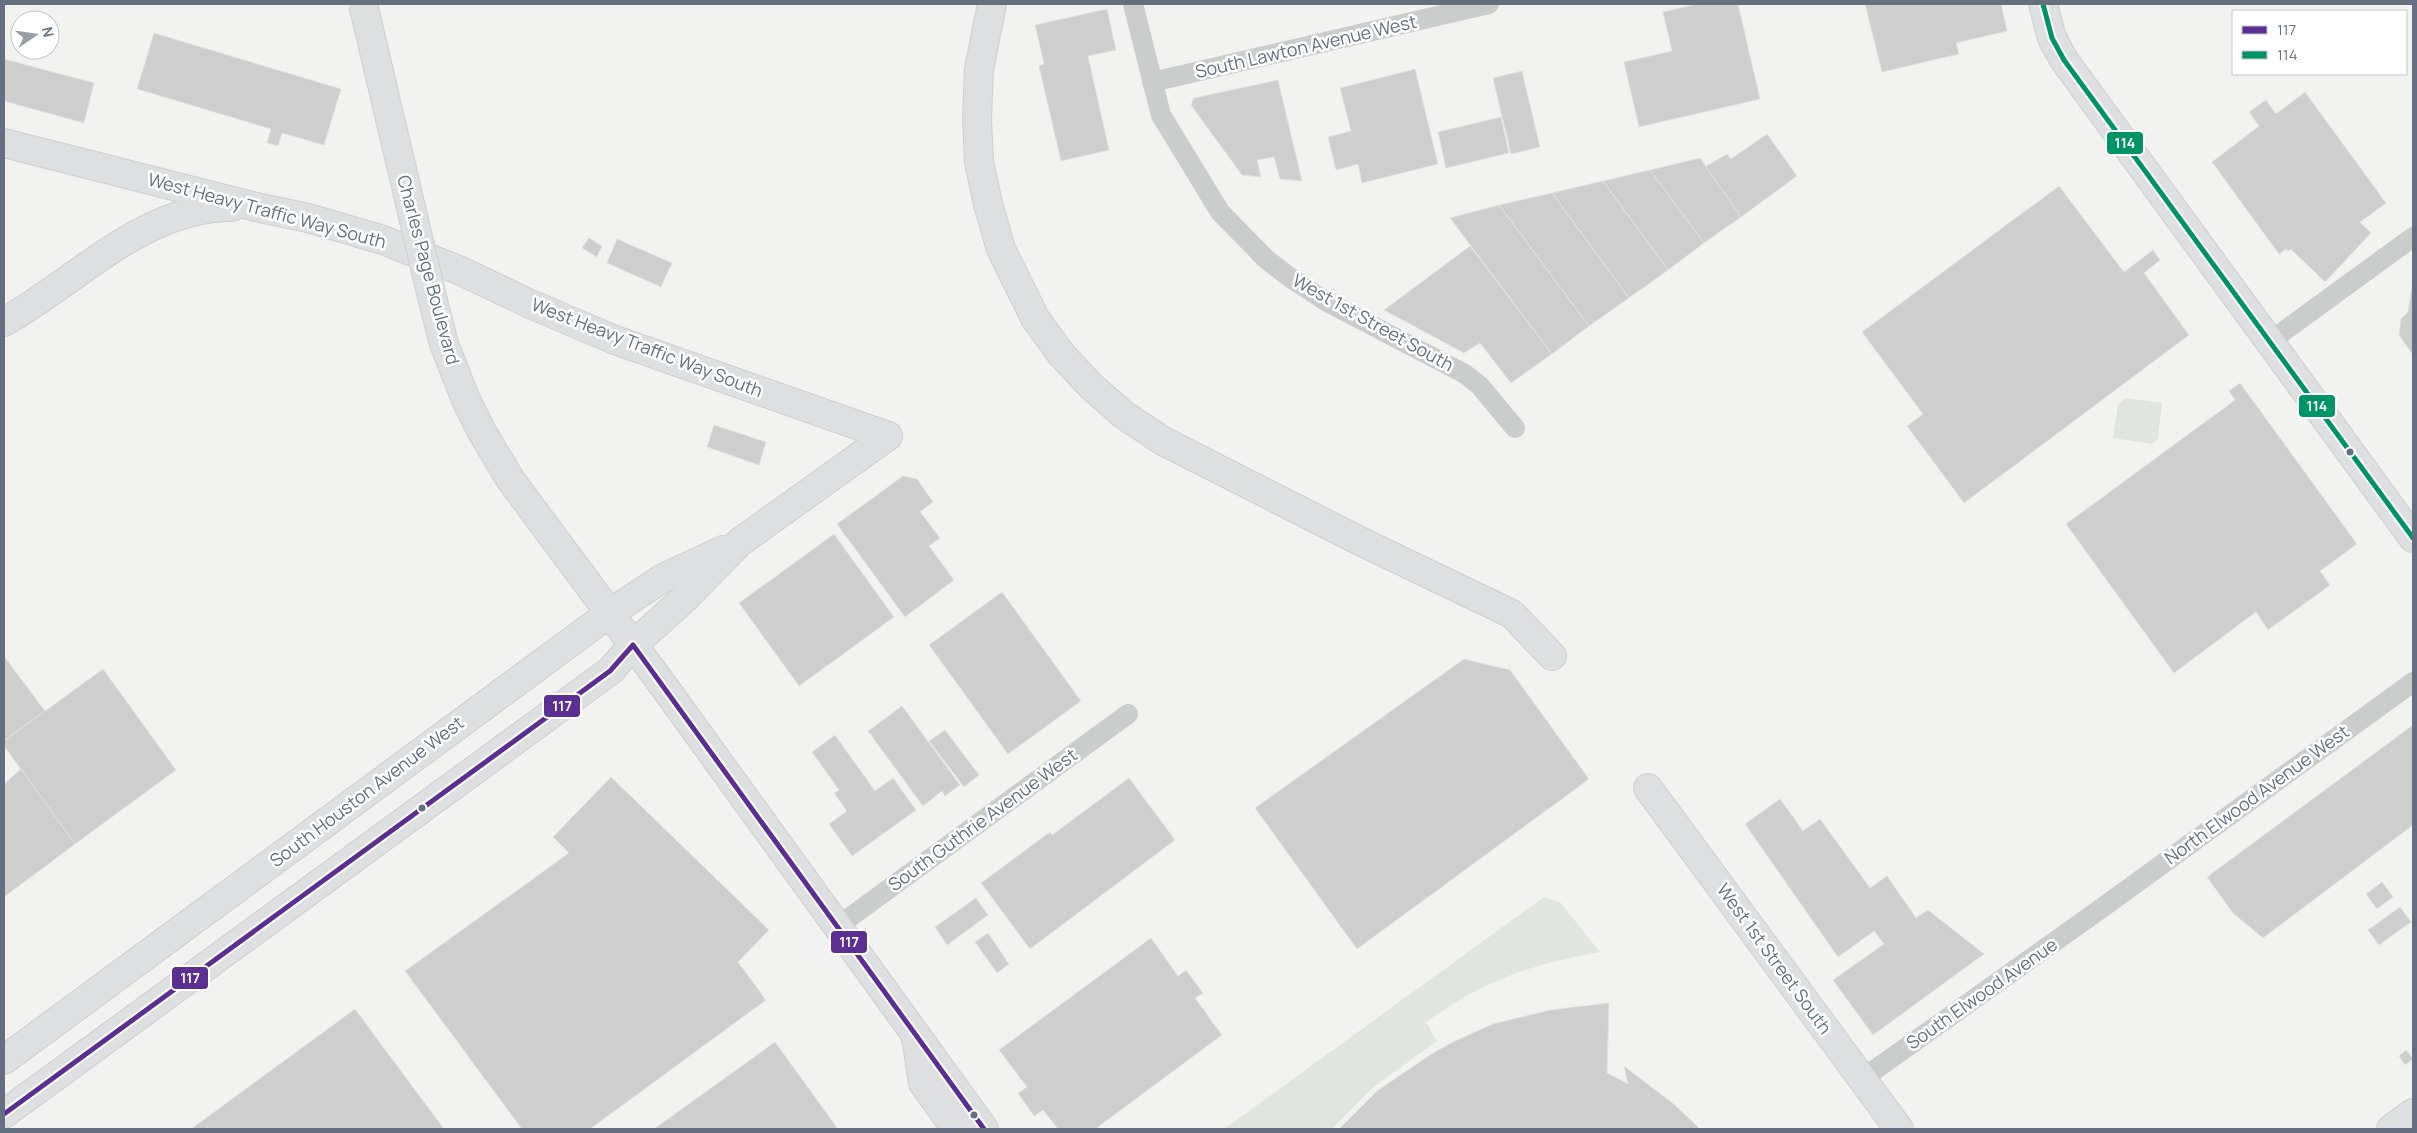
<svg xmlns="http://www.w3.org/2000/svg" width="2417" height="1133" font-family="Manrope,sans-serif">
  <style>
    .green { fill: #e1e5df }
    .building { fill: #cdcecd; stroke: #e2e2e0 }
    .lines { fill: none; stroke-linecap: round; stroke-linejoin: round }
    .secondary-casing { stroke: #cecfcf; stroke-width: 30 }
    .primary-casing { stroke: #d0d1d1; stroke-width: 30 }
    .highway-casing { stroke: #cecfce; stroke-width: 30 }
    .street { stroke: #cbcccc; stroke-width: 20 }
    .secondary { stroke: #dedfe0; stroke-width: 28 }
    .primary { stroke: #dedfe0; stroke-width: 28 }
    .highway { stroke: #dedfe0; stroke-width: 28 }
    .secondary-bridge-casing { stroke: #cecfcf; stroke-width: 30; stroke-linecap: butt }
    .secondary-bridge { stroke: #dedfe0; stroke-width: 28 }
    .bus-1-casing { stroke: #fff; stroke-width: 9 }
    .bus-2-casing { stroke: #fff; stroke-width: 9 }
    .bus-1 { stroke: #5b2e91; stroke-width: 5 }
    .bus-2 { stroke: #009365; stroke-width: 5 }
    .bus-dot { fill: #64707f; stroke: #fff; stroke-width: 2 }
    .labels { text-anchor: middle; stroke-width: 5; stroke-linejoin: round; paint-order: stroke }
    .street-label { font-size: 18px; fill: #64707f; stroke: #fff }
    .line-badge { stroke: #fff; stroke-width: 2 }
    .badge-label { font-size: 14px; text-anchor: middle; font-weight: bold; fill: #fff }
  </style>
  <rect width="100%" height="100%" fill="#f2f3f0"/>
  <g class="green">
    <path d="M2126,398L2162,403L2158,439L2152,444L2113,438L2118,404Z"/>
    <path d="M1544,897L1560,902L1600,952C1531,964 1483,981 1426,1022L1437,1041L1371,1089L1332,1129H1224Z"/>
  </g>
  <g class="building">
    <path d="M1697,4H1738L1760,99L1639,127L1624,62L1672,51L1663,12Z"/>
    <path d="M1865,4H2001L2007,31L1956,43L1959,54L1882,72Z"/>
    <path d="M1107,9L1116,50L1088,56L1109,150L1061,161L1039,66L1044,64L1035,25Z"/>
    <path d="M154,33L341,89L324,145L282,133L278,146L267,143L271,129L137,89Z"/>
    <path d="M4,59L94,83L84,123L4,101Z"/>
    <path d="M1415,69L1438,164L1362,183L1358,164L1336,170L1328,137L1351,131L1340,88Z"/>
    <path d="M1522,71L1540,147L1511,154L1493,78Z"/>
    <path d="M1278,80L1302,181L1280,179L1274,157L1257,160L1261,177L1242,175L1191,105L1194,98Z"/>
    <path d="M2305,92L2386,203L2360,222L2371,233L2325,282L2291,249L2288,251L2286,249L2279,254L2212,162L2259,126L2249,112L2266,100L2276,114Z"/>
    <path d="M1501,117L1509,153L1446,168L1438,132Z"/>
    <path d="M1767,134L1797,176L1741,217L1705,167L1727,154L1731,159Z"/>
    <path d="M1700,158L1741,217L1704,243L1650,170Z"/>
    <path d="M1650,170L1704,243L1668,270L1603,181Z"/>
    <path d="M1603,181L1668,270L1629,298L1552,193Z"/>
    <path d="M2059,186L2124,272L2153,250L2160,260L2144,273L2189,335L1964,503L1907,426L1923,414L1862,332Z"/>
    <path d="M1552,193L1629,298L1589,326L1499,205Z"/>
    <path d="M1499,205L1589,326L1552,354L1450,218Z"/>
    <path d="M589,238L602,246L597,257L582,248Z"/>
    <path d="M617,239L672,263L661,287L607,263Z"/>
    <path d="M1470,246L1552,354L1511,383L1480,343L1464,353L1384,310Z"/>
    <path d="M2413,280V355L2399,335L2401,319L2408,312Z"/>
    <path d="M2240,383L2357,544L2320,571L2330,585L2268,630L2256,612L2174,673L2066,524L2235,400L2229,391Z"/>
    <path d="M714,425L766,442L759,465L707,447Z"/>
    <path d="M903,476L917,479L933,502L920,512L940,538L929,546L954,580L905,617L837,524Z"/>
    <path d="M834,534L894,617L799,686L739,603Z"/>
    <path d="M1002,592L1081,701L1008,754L929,645Z"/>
    <path d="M4,656L45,711L4,741Z"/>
    <path d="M1464,659L1510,670L1589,779L1357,949L1255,808Z"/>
    <path d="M103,669L176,770L75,844L4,746V741Z"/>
    <path d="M902,706L960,785L945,796L942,791L923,806L868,731Z"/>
    <path d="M2413,725V825L2263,938L2233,913L2207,877Z"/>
    <path d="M945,730L979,775L964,787L929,741Z"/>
    <path d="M835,735L875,791L893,778L916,810L852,856L829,824L847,811L834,793L839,790L812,752Z"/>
    <path d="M21,769L75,844L4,897V784Z"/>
    <path d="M611,777L769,930L738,962L766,1000L590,1129H522L405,971L569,853L553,837Z"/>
    <path d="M1129,778L1175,840L1030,949L981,883L1050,832L1052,835Z"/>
    <path d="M1780,799L1803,831L1820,819L1870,888L1887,876L1916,918L1928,910L1984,954L1873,1035L1833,980L1884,944L1874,931L1838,957L1745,824Z"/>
    <path d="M2382,882L2393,897L2377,909L2366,894Z"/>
    <path d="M976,898L988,915L947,945L935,927Z"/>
    <path d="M2400,907L2411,922L2379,945L2368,930Z"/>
    <path d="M988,933L1009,964L997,973L975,942Z"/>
    <path d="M1151,938L1178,976L1186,970L1203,993L1195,998L1222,1035L1095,1129H1058L1043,1110L1034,1116L1018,1093L1027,1087L999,1050Z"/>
    <path d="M1609,1003L1607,1073L1628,1084L1624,1066L1675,1105L1700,1129H1339L1377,1091L1433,1053L1455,1041L1493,1024L1550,1010Z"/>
    <path d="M355,1009L444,1129H191Z"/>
    <path d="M775,1042L838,1129H654Z"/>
    <path d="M2406,1050L2413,1059L2405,1065L2399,1056Z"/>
  </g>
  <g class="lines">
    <g class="secondary-casing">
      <g id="secondary">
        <path d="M2043,4L2052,38L2064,60L2413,538"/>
        <path d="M4,143L256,207L308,218L383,240L461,271L528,303L615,340L888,436"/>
        <path d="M433,301L444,344L466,400L482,432L510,479L657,677L984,1129"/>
        <path d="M4,322C77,281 143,207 232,207"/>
        <path d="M916,1037L923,1083L956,1129"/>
        <path d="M4,1060L610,613L663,578L723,550"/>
        <path d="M4,1114L610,671L633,645L684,599L740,542L888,436"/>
        <path d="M2391,1129L2413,1113"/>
      </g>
    </g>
    <g class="primary-casing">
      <path id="primary" d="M1648,788L1899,1129"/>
    </g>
    <g class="highway-casing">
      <path id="highway" d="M992,4L979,69L977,120L979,162L988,204L1001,249L1035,318L1061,354L1091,386L1124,415L1163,441L1362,542L1512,614L1552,656"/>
    </g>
    <g class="street">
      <path d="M1133,4L1161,115L1220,212L1266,259L1292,279L1327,302L1465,374L1480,386L1515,428"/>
      <path d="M1152,82L1489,4"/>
      <path d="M2269,342L2413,237"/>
      <path d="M838,926L1128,714"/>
      <path d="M1862,1079L2106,905L2413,682"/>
    </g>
    <use href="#secondary" class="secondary"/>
    <use href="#primary" class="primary"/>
    <use href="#highway" class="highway"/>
    <g class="secondary-bridge-casing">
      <path id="secondary-bridge" d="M363,4L433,301"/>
    </g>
    <use href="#secondary-bridge" class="secondary-bridge"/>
    <g class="bus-1-casing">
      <path id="bus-1" d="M4,1114L610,671L633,645L984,1129"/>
    </g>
    <g class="bus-2-casing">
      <path id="bus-2" d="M2043,4L2052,38L2064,60L2413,538"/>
    </g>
    <use href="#bus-1" class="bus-1"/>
    <use href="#bus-2" class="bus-2"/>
  </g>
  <g class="bus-dot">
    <circle cx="2350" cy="452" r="4.5"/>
    <circle cx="422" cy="808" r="4.5"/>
    <circle cx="974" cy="1115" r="4.5"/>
  </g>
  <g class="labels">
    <g class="street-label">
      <text transform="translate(1306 47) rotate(-13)" y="6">South Lawton Avenue West</text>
      <text transform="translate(267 211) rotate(15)" y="6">West Heavy Traffic Way South</text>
      <text transform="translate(428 270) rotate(75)" y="6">Charles Page Boulevard</text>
      <text transform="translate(1373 323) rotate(29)" y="6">West 1st Street South</text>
      <text transform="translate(647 348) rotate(21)" y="6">West Heavy Traffic Way South</text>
      <text transform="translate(367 792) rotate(-37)" y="6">South Houston Avenue West</text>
      <text transform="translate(2257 795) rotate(-36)" y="6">North Elwood Avenue West</text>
      <text transform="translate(983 820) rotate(-36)" y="6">South Guthrie Avenue West</text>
      <text transform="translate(1774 959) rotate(54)" y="6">West 1st Street South</text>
      <text transform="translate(1982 994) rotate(-35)" y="6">South Elwood Avenue</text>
    </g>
  </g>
  <g class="line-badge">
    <rect x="2106" y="131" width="38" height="24" rx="5" fill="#009365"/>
    <rect x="2298" y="394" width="38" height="24" rx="5" fill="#009365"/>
    <rect x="543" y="694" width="38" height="24" rx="5" fill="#5b2e91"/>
    <rect x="830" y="930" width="38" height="24" rx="5" fill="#5b2e91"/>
    <rect x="171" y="966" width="38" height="24" rx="5" fill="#5b2e91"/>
  </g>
  <g class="badge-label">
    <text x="2125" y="148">114</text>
    <text x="2317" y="411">114</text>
    <text x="562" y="711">117</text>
    <text x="849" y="947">117</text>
    <text x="190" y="983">117</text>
  </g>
  <rect width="2417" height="1133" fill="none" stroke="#64707f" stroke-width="10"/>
  <rect x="2232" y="10" width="175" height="65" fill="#ffffff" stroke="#c1c6cc"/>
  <rect x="2242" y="26" width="25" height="8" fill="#5b2e91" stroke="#c1c6cc"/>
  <text x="2277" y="35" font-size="15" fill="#64707f">117</text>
  <rect x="2242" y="51" width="25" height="8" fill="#009365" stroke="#c1c6cc"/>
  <text x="2277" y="60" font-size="15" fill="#64707f">114</text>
  <g transform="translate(35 35) rotate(77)"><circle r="24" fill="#ffffff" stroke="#c1c6cc"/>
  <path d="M0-4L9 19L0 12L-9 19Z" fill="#969ea7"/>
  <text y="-8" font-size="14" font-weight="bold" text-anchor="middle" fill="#64707f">N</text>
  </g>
</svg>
